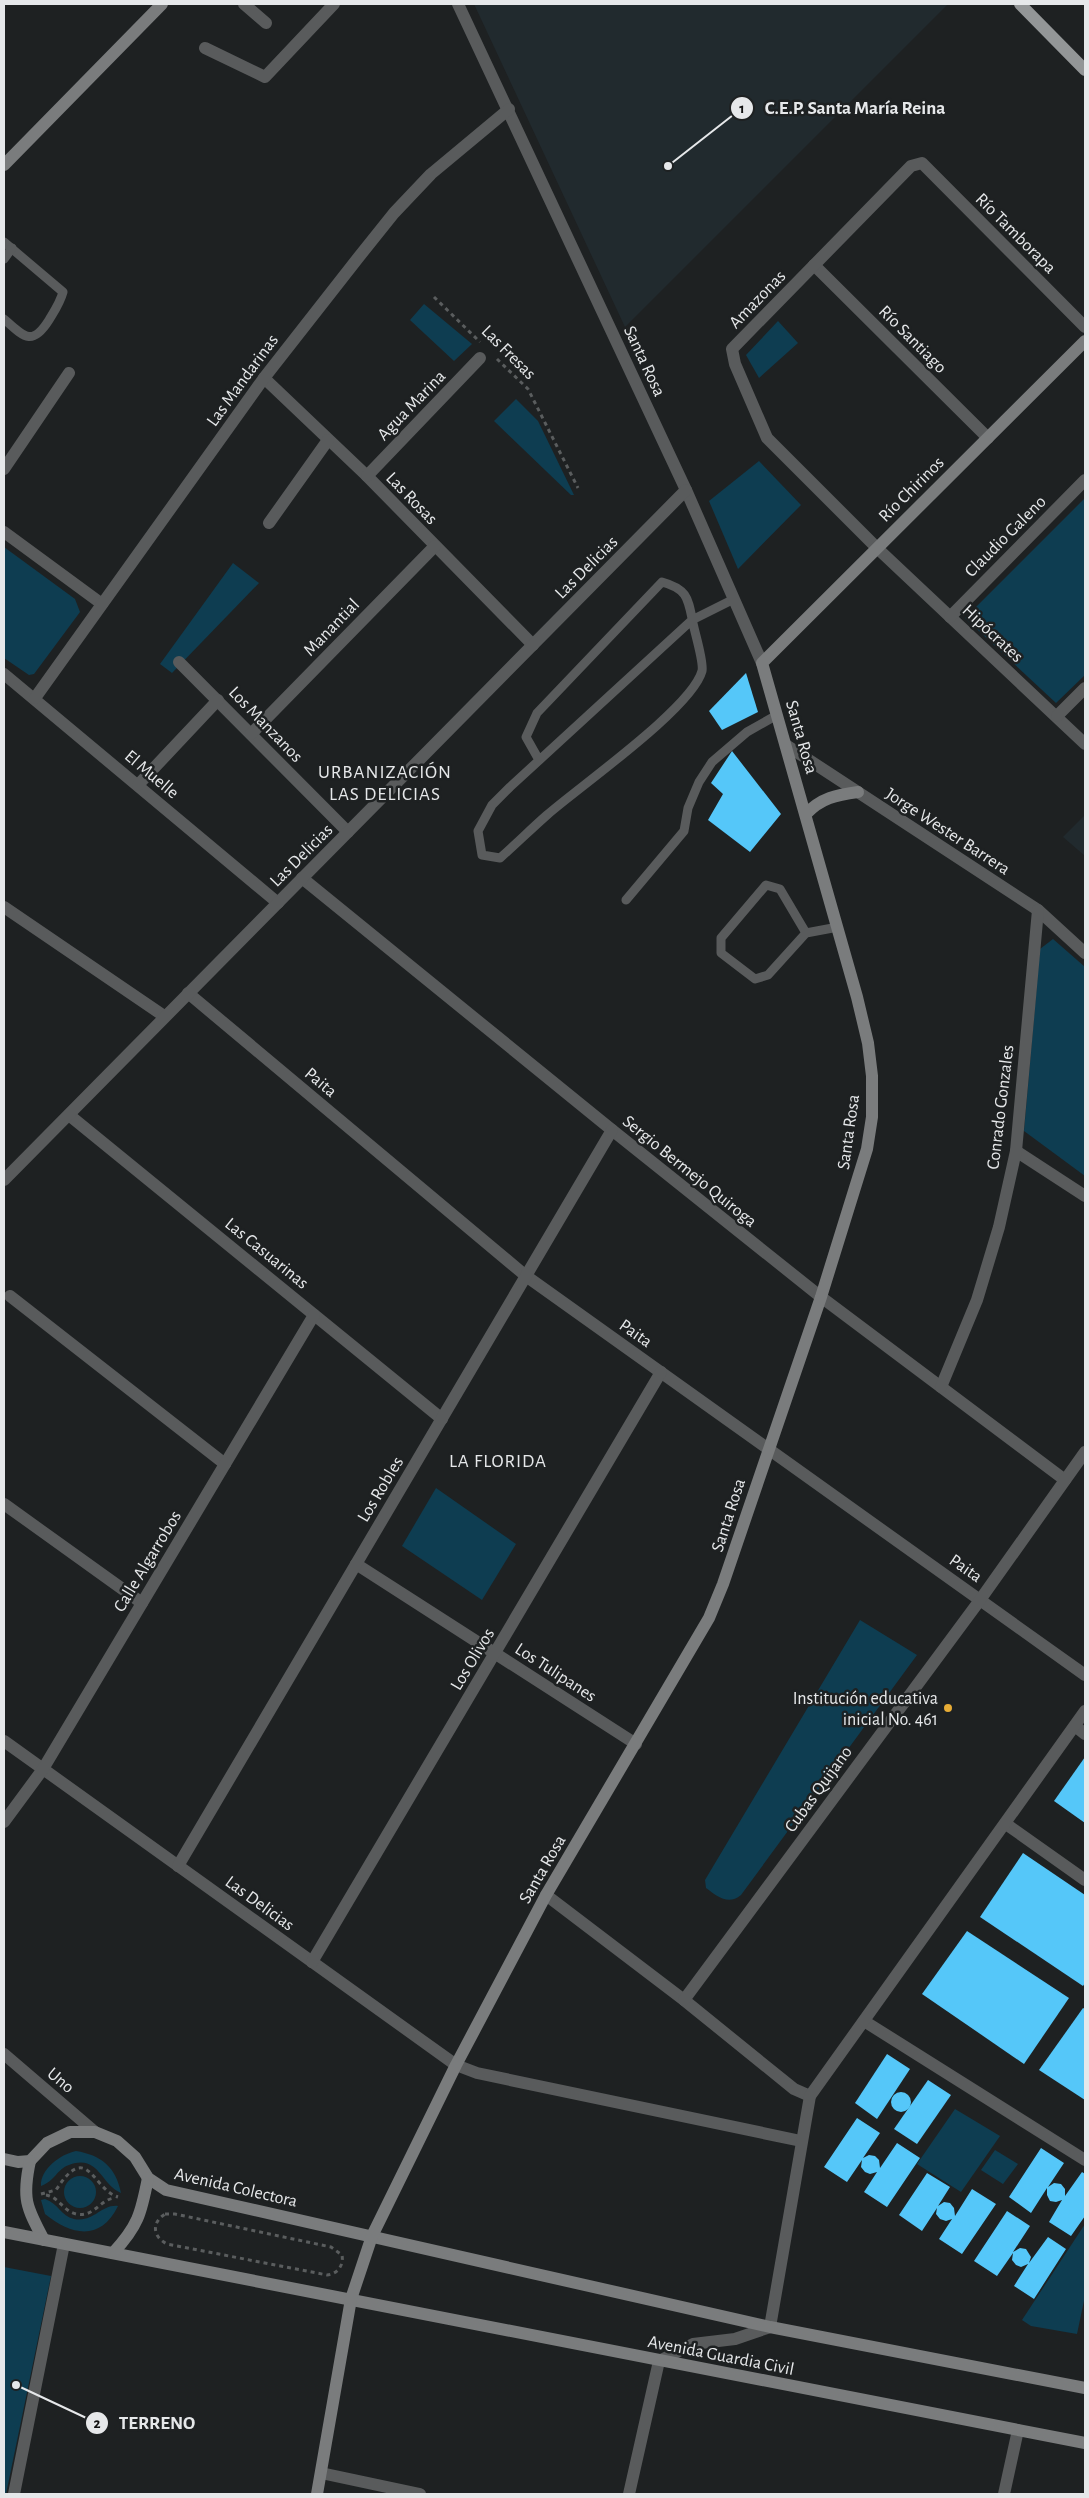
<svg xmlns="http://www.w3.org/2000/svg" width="1089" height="2498" font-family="'Alegreya Sans',sans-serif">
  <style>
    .built { fill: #212a2e }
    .green { fill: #0e3d51 }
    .building { fill: #55c7f9 }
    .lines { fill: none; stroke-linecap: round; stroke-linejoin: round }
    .path { stroke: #5a5d5e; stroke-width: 3; stroke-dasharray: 4 4; stroke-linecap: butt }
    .lane { stroke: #595b5c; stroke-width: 9 }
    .street { stroke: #595b5c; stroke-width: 12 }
    .secondary { stroke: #7a7c7d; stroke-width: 12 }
    .primary { stroke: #939697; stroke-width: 12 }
    .poi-dot { fill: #e7ac36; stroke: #1e2122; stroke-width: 2 }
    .labels { text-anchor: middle; stroke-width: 5; stroke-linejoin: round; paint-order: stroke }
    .street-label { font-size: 18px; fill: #e6e8ea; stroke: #1e2122 }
    .poi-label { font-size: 18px; fill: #e6e8ea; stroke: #1e2122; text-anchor: end }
    .neighbourhood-label { font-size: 19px; letter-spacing: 1px; fill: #e6e8ea; stroke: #1e2122 }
    .leader { fill: none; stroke: #e6e8ea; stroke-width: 2 }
    .callout-dot { fill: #e6e8ea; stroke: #1e2122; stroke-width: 2 }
    .mark-label { font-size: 15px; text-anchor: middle; font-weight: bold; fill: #111 }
    .callout-label { font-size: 19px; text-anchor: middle; font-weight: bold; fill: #e6e8ea; stroke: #1e2122; stroke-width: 5; stroke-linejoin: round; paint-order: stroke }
  </style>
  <rect width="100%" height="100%" fill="#1e2122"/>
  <g class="built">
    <path d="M474,4H948L625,327Z"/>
    <path d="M1085,815V856L1063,837Z"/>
  </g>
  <g class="green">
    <path d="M424,304L472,344L454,361L410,320Z"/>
    <path d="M778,321L798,343L759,378L746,355Z"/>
    <path d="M516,399L538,421L574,495H571L494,421Z"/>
    <path d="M759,461L801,505L738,569L709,501Z"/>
    <path d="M1085,498V675L1056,703L965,618Z"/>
    <path d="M4,547L75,599L80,612L34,674L29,675L4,658Z"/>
    <path d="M233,563L259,583L172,673L160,664Z"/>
    <path d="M1053,939L1085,967V1176L1024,1131L1040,949Z"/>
    <path d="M436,1488L516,1544L482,1600L402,1546Z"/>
    <path d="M860,1620L917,1655L741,1895C728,1906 717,1896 706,1888L705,1880Z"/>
    <path d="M955,2109L1000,2136L961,2192L917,2164Z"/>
    <path d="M995,2150L1018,2164L1003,2184L981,2170Z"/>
    <path d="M76,2151C101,2155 116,2167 121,2193C100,2184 99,2154 69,2165C57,2169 55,2181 41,2186C40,2169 61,2154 76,2151Z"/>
    <circle cx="80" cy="2192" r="16"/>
    <path d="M45,2199C58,2203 61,2216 74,2219C94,2223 101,2204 118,2206C101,2241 72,2236 45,2214L41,2200Z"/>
    <path d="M1085,2224V2296L1077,2334L1031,2326L1022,2320Z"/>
    <path d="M4,2267L51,2276L6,2494H4Z"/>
  </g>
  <g class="building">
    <path d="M746,673L758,712L722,730L709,711Z"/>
    <path d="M732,751L781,814L750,852L708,820L723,794L711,783Z"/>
    <path d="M1085,1757V1823L1054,1801Z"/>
    <path d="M1023,1853L1085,1895V1983L1083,1986L980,1917Z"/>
    <path d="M967,1931L1069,1998L1024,2064L922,1994Z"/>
    <path d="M1083,2008L1085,2009V2100L1039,2070Z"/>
    <path d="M887,2054L910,2069L877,2119L855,2103Z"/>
    <path d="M928,2080L951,2095L917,2144L894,2129Z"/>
    <circle cx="901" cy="2102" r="10"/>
    <path d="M857,2118L880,2133L863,2158L869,2155L875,2156L879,2160L880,2168L897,2143L920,2158L887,2207L864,2192L877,2172L870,2174L865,2172L861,2167L862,2160L847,2182L824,2167Z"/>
    <path d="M1041,2148L1064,2163L1048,2187L1054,2183L1061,2184L1065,2189V2196L1082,2172L1085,2174V2216L1071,2236L1049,2222L1062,2200L1056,2202L1050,2201L1047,2195V2188L1031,2213L1009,2197Z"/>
    <path d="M927,2173L950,2187L938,2206L944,2202L950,2203L954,2208L955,2216L972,2189L996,2204L962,2254L939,2239L952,2219L946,2221L940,2219L936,2214L937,2208L922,2231L899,2215Z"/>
    <path d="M1007,2211L1030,2226L1013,2252L1020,2248L1026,2249L1031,2257L1029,2263L1048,2237L1066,2249L1034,2299L1014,2286L1028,2264L1021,2267L1016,2265L1012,2260L1013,2253L997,2276L974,2261Z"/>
  </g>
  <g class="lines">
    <g class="path">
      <path d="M434,297L480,342"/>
      <path d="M497,359L528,389L578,488"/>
      <path d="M41,2194L56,2190C88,2140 92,2189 118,2197"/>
      <path d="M46,2195C59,2197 63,2211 76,2214C94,2218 100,2199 115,2198"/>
      <path d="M165,2214H175L331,2247L342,2255C344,2266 337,2274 327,2275L167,2244C153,2237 151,2223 165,2214Z"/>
    </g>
    <g class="lane">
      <path d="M4,242L63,292C60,303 55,310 49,320C32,347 24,337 4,319"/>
      <path d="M4,259L12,248"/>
      <path d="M539,760L526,737L537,713L662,582C688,589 688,599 693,623C695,634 704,662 702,671C692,708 580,786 547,815C531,829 516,844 500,858L482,855L478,831L492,805L510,787L692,620L734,599"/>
      <path d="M626,900L684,831L688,808L699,782L712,762L747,732L777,715"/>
      <path d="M806,933L780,889L766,885L721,938V953L755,979L768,975L806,933L838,927"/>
    </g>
    <g class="street">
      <path d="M244,4L266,23"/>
      <path d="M458,4L686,490L762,663"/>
      <path d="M205,48L265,77L334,4"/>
      <path d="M814,265L988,438"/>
      <path d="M1085,327L922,163L911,166L732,349L735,364L767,438L877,548L1085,744"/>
      <path d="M264,378L367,476L533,645"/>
      <path d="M4,469L69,373"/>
      <path d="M367,476L480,358"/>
      <path d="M269,523L328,440"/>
      <path d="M4,532L102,604"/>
      <path d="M950,617L1085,480"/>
      <path d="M179,662L348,832"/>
      <path d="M4,674L278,903"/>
      <path d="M35,698L264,378L358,258L394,213L431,174L509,109"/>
      <path d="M1057,716L1085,688"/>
      <path d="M251,734L435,546"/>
      <path d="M786,745L1038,910L1085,953"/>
      <path d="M138,785L218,700"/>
      <path d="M302,878L612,1130L821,1297L1065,1480"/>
      <path d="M4,907L164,1016"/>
      <path d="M188,993L526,1276L1085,1675"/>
      <path d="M69,1115L442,1419"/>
      <path d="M1016,1151L1085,1196"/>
      <path d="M4,1180L686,490"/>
      <path d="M10,1296L225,1464"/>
      <path d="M941,1387L977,1300L999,1227L1016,1151L1038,910"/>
      <path d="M4,1504L142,1603"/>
      <path d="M356,1564L636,1744"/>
      <path d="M1075,1726L1085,1734"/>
      <path d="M4,1741L456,2065L477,2073L801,2141"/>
      <path d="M4,1822L43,1769L314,1315"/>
      <path d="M1006,1824L1085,1880"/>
      <path d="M178,1866L612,1130"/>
      <path d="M546,1895L684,2000L794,2089L810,2096"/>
      <path d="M312,1962L661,1372"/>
      <path d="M684,2000L980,1600L1085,1452"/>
      <path d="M864,2021L1085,2160"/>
      <path d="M4,2054L95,2132"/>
      <path d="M321,2473L420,2494"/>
      <path d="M14,2494L64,2244"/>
      <path d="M629,2494L659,2361L693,2344L735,2339L770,2327L810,2096L1085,1711"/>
      <path d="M1004,2494L1018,2430"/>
    </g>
    <g class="secondary">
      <path d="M4,165L162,4"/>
      <path d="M806,814C821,798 836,795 858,792"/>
      <path d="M4,2159L18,2162L30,2161L47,2143L70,2132H95L117,2141L135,2157L148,2178L166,2190L770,2327L1085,2388"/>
      <path d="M30,2161C22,2198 26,2207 44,2240"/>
      <path d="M4,2232L1085,2443"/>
      <path d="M113,2253C138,2226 141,2214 148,2178"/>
      <path d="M317,2494L351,2299L372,2236L456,2065L546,1895L709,1618L723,1584L821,1297L867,1149L872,1117V1076L868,1043L857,997L762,663L1085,341"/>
    </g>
    <path class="primary" d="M1020,4L1085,70"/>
  </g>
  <circle class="poi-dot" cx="948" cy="1708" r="5"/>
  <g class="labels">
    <g class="street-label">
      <text transform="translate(1016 233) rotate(45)" y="6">Río Tamborapa</text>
      <text transform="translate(757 299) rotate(-46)" y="6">Amazonas</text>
      <text transform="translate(913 339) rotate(45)" y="6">Río Santiago</text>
      <text transform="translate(509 352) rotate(45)" y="6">Las Fresas</text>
      <text transform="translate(645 361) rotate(65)" y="6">Santa Rosa</text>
      <text transform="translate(242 380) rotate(-54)" y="6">Las Mandarinas</text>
      <text transform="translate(411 405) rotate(-46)" y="6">Agua Marina</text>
      <text transform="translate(911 489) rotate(-45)" y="6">Río Chirinos</text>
      <text transform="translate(412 498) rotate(46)" y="6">Las Rosas</text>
      <text transform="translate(1005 536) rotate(-45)" y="6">Claudio Galeno</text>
      <text transform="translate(586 567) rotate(-45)" y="6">Las Delicias</text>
      <text transform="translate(331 627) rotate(-46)" y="6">Manantial</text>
      <text transform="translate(993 633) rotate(43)" y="6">Hipócrates</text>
      <text transform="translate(266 724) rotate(46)" y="6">Los Manzanos</text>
      <text transform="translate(802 737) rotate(74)" y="6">Santa Rosa</text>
      <text transform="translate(152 774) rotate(40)" y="6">El Muelle</text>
      <text transform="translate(948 831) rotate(33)" y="6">Jorge Wester Barrera</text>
      <text transform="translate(301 855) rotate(-45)" y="6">Las Delicias</text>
      <text transform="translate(321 1082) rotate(40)" y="6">Paita</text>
      <text transform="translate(1000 1107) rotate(-83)" y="6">Conrado Gonzales</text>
      <text transform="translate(848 1132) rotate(-82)" y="6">Santa Rosa</text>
      <text transform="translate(690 1171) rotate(39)" y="6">Sergio Bermejo Quiroga</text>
      <text transform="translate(267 1253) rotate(39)" y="6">Las Casuarinas</text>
      <text transform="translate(636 1333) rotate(35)" y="6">Paita</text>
      <text transform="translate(380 1489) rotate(-59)" y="6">Los Robles</text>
      <text transform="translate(728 1515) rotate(-72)" y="6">Santa Rosa</text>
      <text transform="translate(147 1561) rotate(-59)" y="6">Calle Algarrobos</text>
      <text transform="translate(966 1568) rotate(35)" y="6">Paita</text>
      <text transform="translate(472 1659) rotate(-59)" y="6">Los Olivos</text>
      <text transform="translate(556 1672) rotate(33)" y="6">Los Tulipanes</text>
      <text transform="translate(818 1789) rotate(-54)" y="6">Cubas Quijano</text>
      <text transform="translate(542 1869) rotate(-60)" y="6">Santa Rosa</text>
      <text transform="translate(260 1903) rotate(36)" y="6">Las Delicias</text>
      <text transform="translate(61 2080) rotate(40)" y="6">Uno</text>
      <text transform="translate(236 2187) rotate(13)" y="6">Avenida Colectora</text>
      <text transform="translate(721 2355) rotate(11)" y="6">Avenida Guardia Civil</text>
    </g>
    <g class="poi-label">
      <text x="938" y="1704">Institución educativa<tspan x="938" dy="21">inicial No. 461</tspan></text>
    </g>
    <g class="neighbourhood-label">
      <text x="385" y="778">URBANIZACIÓN<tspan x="385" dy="22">LAS DELICIAS</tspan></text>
      <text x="498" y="1467">LA FLORIDA</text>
    </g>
  </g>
  <path class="leader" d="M668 166L742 108M16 2385L97 2423"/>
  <g class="callout-dot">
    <circle cx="668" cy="166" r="5"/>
    <circle cx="16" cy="2385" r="5"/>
    <circle cx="742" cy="108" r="12"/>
    <circle cx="97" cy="2423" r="12"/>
  </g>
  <g class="mark-label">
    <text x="742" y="113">1</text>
    <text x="97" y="2428">2</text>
  </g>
  <g class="callout-label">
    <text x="855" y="114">C.E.P. Santa María Reina</text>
    <text x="157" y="2429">TERRENO</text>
  </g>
  <rect width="1089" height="2498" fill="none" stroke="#e6e8ea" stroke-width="10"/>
</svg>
